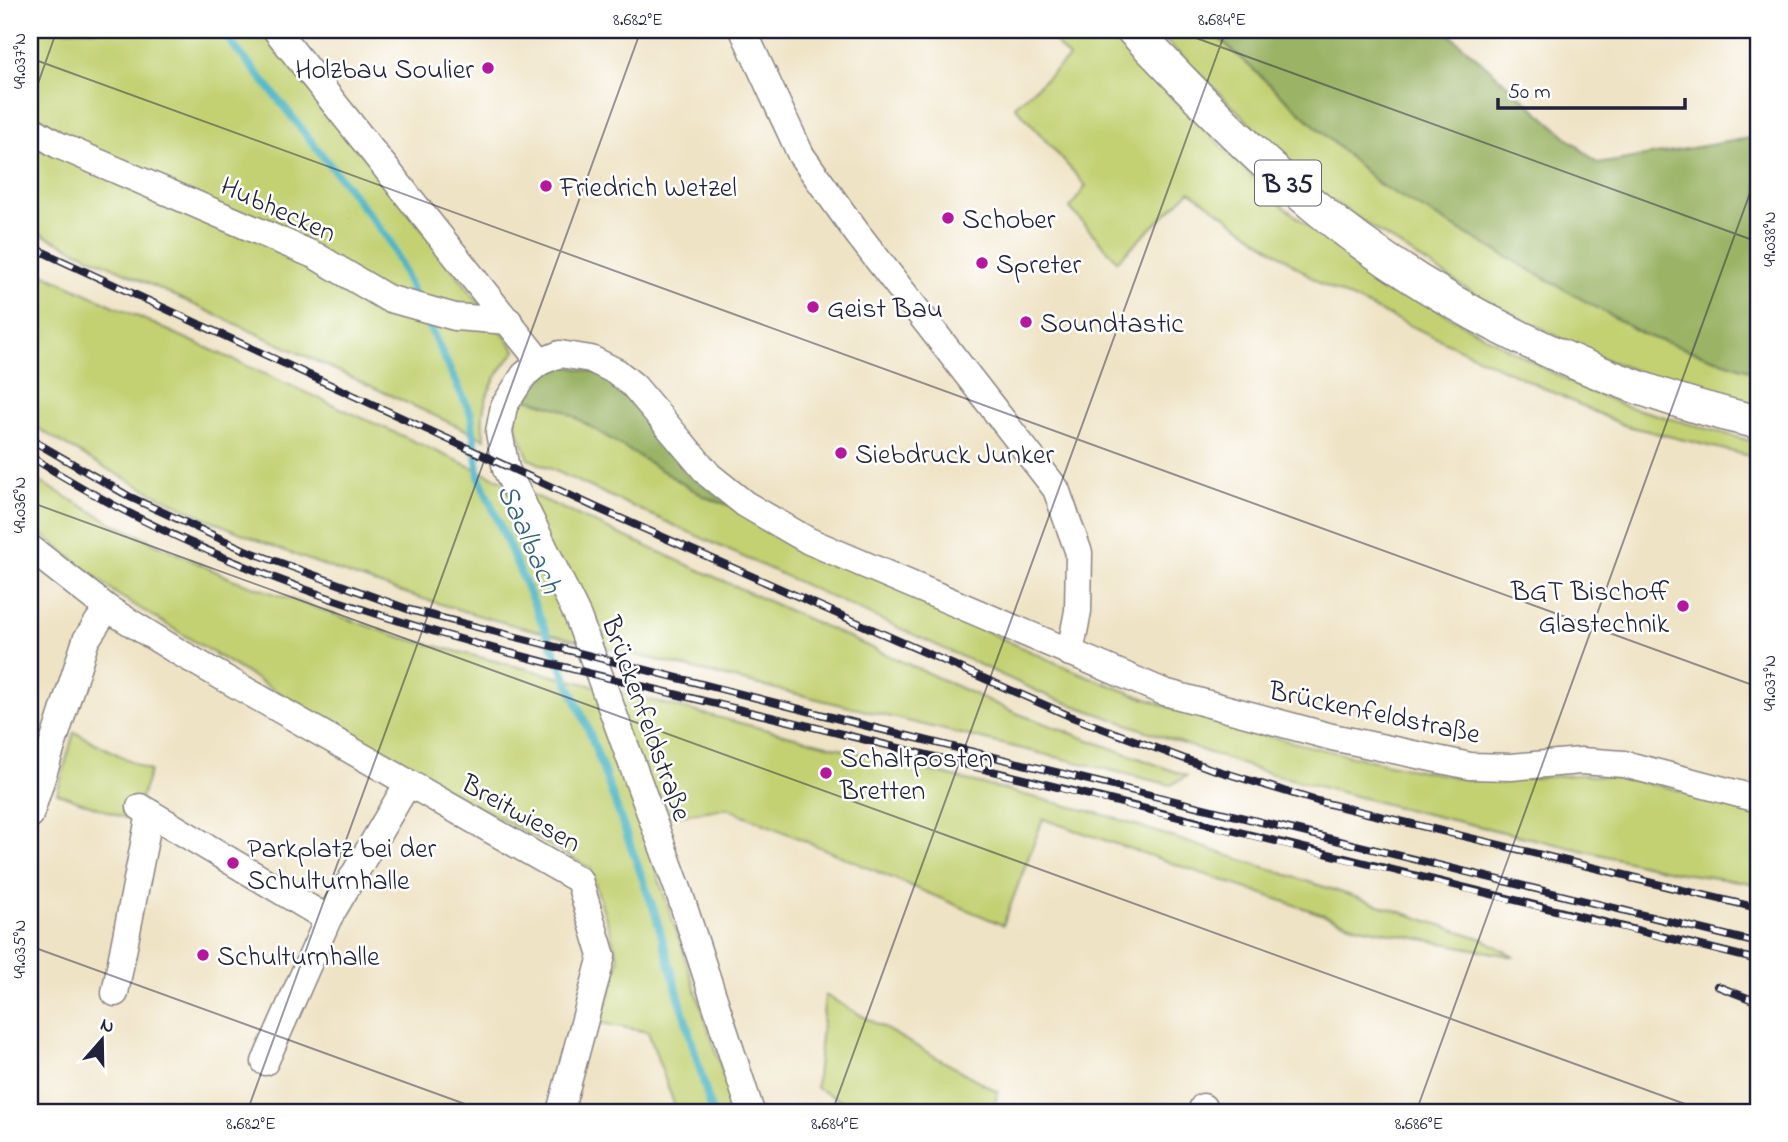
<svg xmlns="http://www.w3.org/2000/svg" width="1788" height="1142" font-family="'Indie Flower',sans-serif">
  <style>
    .green { fill: #c3d173; stroke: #727a57; stroke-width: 2 }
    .forest { fill: #9ab365; stroke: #5e6a50; stroke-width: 2 }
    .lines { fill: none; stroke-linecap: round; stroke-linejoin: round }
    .stream { stroke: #46b3c1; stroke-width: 8 }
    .minor-casing { stroke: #888280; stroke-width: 29 }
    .major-casing { stroke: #888280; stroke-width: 36 }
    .minor { stroke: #fff; stroke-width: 26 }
    .major { stroke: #fff; stroke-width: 33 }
    .rail-casing { stroke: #22223b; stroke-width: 8 }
    .rail { stroke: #fff; stroke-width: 5; stroke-dasharray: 16; stroke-linecap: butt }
    .ticks { fill: none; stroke: #22223b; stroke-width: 2; stroke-opacity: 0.45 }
    .poi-dot { fill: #b5179e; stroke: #fff; stroke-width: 2.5 }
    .labels { text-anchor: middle; stroke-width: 5; stroke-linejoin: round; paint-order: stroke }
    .shield { fill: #fff; stroke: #646476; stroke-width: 2 }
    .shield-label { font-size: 26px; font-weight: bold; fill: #22223b }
    .poi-label { font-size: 28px; fill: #22223b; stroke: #fff; text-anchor: start }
    .street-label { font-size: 28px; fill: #22223b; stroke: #fff }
    .water-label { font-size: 30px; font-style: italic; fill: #326377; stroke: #fff }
    .neatline { fill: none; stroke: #22223b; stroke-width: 2.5 }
    .ticks-label { font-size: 18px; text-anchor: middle; fill: #22223b }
  </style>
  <rect width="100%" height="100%" fill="#fff"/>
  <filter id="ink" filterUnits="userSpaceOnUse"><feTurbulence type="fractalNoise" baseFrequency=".0143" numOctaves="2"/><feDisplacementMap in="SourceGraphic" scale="14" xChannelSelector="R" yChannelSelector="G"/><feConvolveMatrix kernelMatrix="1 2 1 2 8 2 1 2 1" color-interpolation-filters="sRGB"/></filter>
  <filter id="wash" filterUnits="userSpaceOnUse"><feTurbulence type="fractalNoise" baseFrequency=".00686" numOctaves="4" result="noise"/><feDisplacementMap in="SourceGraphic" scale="28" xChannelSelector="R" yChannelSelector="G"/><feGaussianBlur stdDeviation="1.57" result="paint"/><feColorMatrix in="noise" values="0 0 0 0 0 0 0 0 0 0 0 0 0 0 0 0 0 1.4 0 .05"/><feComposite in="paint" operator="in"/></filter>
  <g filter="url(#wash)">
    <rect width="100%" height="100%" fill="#efe3c5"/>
    <g class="green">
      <path d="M30,30H263L399,199L516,351C494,374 476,406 485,439L30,229Z"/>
      <path d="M1044,30H1104L1284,207L1340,250L1457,321L1572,383L1625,406L1758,443V458L1623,425L1321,284L1190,191L1117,261L1070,208L1086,186L1015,106L1069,58Z"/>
      <path d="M1155,30H1210L1380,185L1647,336L1758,373V407L1674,385L1596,356L1483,299L1426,263L1323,195Z"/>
      <path d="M30,268L1016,713L1187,776L1171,785L513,625C344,579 177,518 30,423Z"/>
      <path d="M518,396L563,409L705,497L743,509C864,570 982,634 1107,684C1214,727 1353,759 1467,779C1506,785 1546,774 1585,775C1643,777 1702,797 1758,812V884L1675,872L1401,808L1261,771L1050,697L529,459L515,423Z"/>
      <path d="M30,476L114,524L232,579L400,637L1108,816L1483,939L1515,957L1359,927L1043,819L1003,925L727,808L640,821L736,1112H677L648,1032L600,1023L619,960L590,868L340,730L118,595L30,525Z"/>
      <path d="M74,732L150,771L133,821L57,793Z"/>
      <path d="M825,995L998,1092L992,1112H865L816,1088Z"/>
    </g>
    <g class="forest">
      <path d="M1210,30H1445L1598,164L1750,138L1758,149V373L1647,336L1380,185Z"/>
      <path d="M557,364L608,375L740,509L705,497L563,410L518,396Z"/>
    </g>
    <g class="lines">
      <g class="stream">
        <path d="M220,30L267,85L389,240L417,300"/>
        <path d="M424,315L471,414L479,477L589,731L655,913L712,1112"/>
      </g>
    </g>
  </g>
  <g filter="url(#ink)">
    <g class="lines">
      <g class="minor-casing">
        <g id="minor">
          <path d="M276,30L540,362"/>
          <path d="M743,30L801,155L857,233L1056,489L1079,553L1078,611L1070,653"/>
          <path d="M30,128L58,145L316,256L387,298L455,317L509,321"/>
          <path d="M30,548L107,608L175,650L579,880L602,956L560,1112"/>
          <path d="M140,807L328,919L408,783"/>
          <path d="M30,815L86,640L107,608"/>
          <path d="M115,993L150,813"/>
          <path d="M265,1062L328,919"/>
          <path d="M751,1112L678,889L578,617L506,469L499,432L504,406L524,375L540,362L560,354L591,359L617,372L634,386L709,475L745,504L809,541L1164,692L1332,737L1470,766L1511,767L1581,761L1624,764L1758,799"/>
          <path d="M1201,1112L1203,1107"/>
        </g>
      </g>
      <g class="major-casing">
        <path id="major" d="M1133,30C1190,89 1247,150 1311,203C1435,307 1601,387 1758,422"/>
      </g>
      <use href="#minor" class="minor"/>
      <use href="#major" class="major"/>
      <g class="rail-casing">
        <g id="rail">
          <path d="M30,246L597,508L1072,717L1209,768L1317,801L1641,879"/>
          <path d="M30,439L130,497L245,550L410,610L871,727L1758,943"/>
          <path d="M30,456C273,613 565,666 842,734C1147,810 1452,887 1758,960"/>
          <path d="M1631,878L1758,908"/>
          <path d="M1717,986L1758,1002"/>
        </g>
      </g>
      <use href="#rail" class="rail"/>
    </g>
  </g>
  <path class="ticks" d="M1174,30L1758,242M30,58L1758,687M30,106L57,30M30,502L1707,1112M30,946L487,1112M247,1112L641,30M832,1112L1226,30M1416,1112L1758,171"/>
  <g class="poi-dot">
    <circle cx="488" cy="68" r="7"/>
    <circle cx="546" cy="186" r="7"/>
    <circle cx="948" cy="218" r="7"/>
    <circle cx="982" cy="263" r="7"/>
    <circle cx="813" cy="307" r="7"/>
    <circle cx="1026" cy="322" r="7"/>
    <circle cx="841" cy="453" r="7"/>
    <circle cx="1683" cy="606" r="7"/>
    <circle cx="826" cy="773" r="7"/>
    <circle cx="233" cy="863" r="7"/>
    <circle cx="203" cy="955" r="7"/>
  </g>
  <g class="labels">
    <rect class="shield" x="1255" y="160.5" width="66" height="45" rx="5"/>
    <g class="shield-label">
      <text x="1288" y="192">B 35</text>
    </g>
    <g class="poi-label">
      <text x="474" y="78" text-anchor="end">Holzbau Soulier</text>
      <text x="560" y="196">Friedrich Wetzel</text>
      <text x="962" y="228">Schober</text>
      <text x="996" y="273">Spreter</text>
      <text x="827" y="317">Geist Bau</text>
      <text x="1040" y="332">Soundtastic</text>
      <text x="855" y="463">Siebdruck Junker</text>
      <text x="1669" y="600" text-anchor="end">BGT Bischoff<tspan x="1669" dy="32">Glastechnik</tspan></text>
      <text x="840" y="767">Schaltposten<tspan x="840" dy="32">Bretten</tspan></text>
      <text x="247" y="857">Parkplatz bei der<tspan x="247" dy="32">Schulturnhalle</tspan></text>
      <text x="217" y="965">Schulturnhalle</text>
    </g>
    <g class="street-label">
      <text transform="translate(279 208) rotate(24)" y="10">Hubhecken</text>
      <text transform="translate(1375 711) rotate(12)" y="10">Brückenfeldstraße</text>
      <text transform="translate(648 718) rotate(70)" y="10">Brückenfeldstraße</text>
      <text transform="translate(522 812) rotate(29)" y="10">Breitwiesen</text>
    </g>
    <g class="water-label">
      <text transform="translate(530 538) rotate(66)" y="10">Saalbach</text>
    </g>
  </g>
  <rect width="1788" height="1142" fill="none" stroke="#fff" stroke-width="77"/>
  <g transform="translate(102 1040) rotate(20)" stroke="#ffffff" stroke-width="5" paint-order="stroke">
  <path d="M0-5L12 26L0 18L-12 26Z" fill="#22223b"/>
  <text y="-10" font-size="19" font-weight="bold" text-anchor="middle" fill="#22223b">N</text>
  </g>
  <path d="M1498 98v10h187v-10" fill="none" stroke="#22223b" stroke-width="3.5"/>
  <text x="1508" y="98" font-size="21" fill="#22223b" stroke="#ffffff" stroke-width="5" paint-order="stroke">50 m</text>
  <rect x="38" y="38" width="1712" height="1066" class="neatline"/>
  <g class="ticks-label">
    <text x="638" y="25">8.682°E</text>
    <text x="1222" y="25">8.684°E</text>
    <text transform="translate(19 61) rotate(-90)" y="6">49.037°N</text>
    <text transform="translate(1769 239) rotate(-90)" y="6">49.038°N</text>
    <text transform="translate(19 505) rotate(-90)" y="6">49.036°N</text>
    <text transform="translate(1769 683) rotate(-90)" y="6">49.037°N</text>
    <text transform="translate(19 949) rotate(-90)" y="6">49.035°N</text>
    <text x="251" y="1129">8.682°E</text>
    <text x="835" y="1129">8.684°E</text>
    <text x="1419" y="1129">8.686°E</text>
  </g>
</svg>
